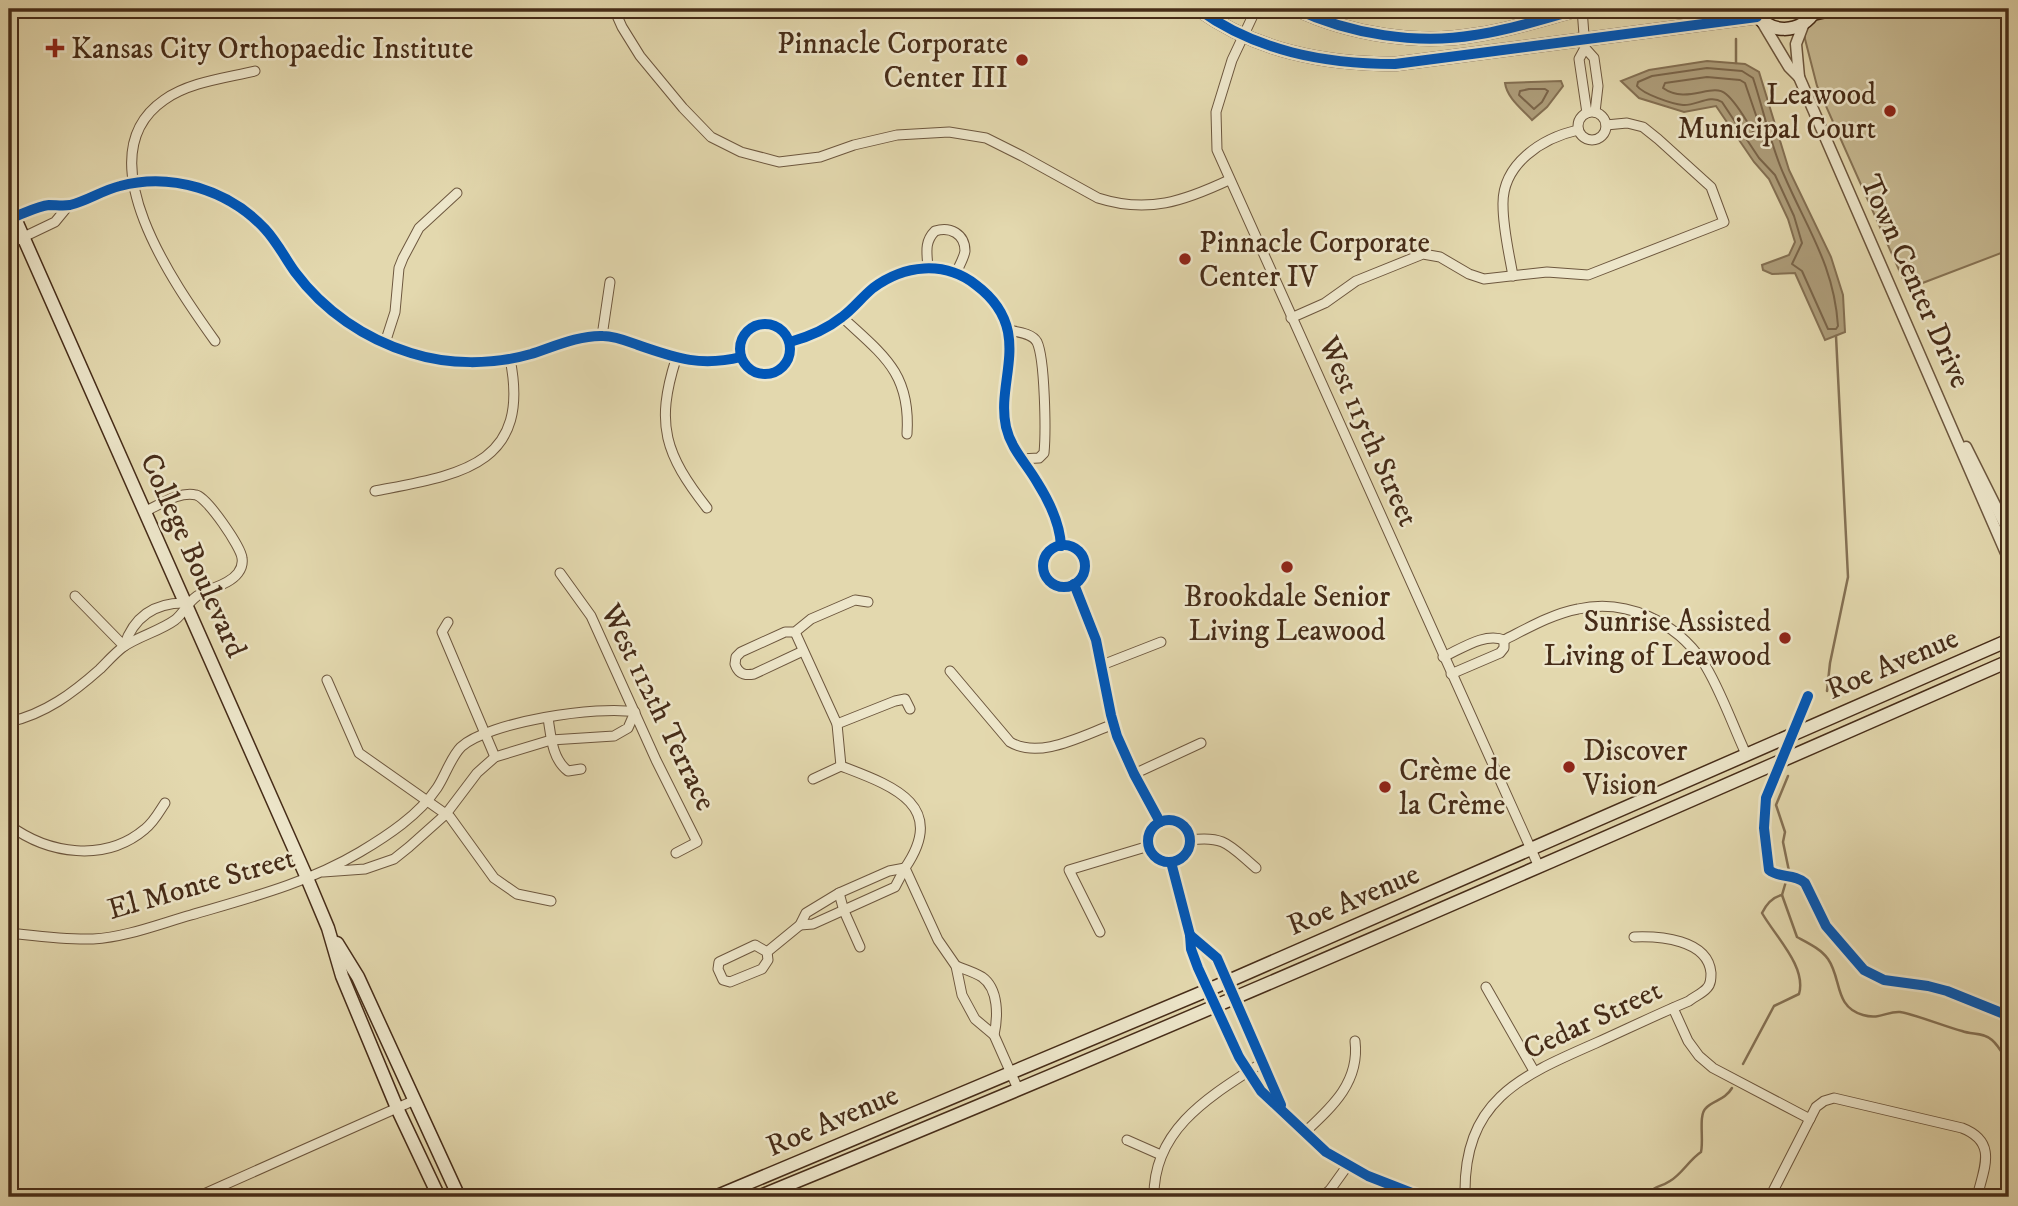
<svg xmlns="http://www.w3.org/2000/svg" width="2018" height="1206" font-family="'IM FELL DW Pica',serif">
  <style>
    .green { fill: #c8bb94; stroke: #877456; stroke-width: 2 }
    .water { fill: #ae9e7b; stroke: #847053; stroke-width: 2 }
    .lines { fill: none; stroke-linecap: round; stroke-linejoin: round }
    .shore { stroke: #7a654a; stroke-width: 2 }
    .stream { stroke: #847053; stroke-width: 2.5 }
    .minor-casing { stroke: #6d573e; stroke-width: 11 }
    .tertiary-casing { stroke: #6d573e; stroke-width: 13 }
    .secondary-casing { stroke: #462c18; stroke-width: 15 }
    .minor { stroke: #ede6ca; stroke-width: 9 }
    .tertiary { stroke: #ede6ca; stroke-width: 10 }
    .secondary { stroke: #ede6ca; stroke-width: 12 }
    .cycleway-casing { stroke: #ede6ca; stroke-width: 15 }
    .cycleway { stroke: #0057b8; stroke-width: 10 }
    .poi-dot { fill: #8f2418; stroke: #ede6ca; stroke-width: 2.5 }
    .labels { text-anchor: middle; stroke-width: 5; stroke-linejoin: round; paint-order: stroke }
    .poi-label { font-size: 30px; fill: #462c18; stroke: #ede6ca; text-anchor: start }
    .street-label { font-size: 30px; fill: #462c18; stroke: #ede6ca }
  </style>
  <rect width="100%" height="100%" fill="#e3d8ae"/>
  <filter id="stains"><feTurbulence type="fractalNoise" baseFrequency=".00286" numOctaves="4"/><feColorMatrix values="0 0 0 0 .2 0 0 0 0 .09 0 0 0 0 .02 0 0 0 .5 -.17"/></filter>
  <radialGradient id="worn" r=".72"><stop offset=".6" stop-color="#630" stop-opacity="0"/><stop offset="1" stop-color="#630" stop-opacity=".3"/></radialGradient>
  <path class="green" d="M1874,9H2009V250L1912,287L1904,281L1817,86L1805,39L1804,26L1809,19Z"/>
  <g class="water">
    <path d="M1707,61L1745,64L1759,72L1789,170L1831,257L1843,295L1845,332L1825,340L1795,273L1772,274L1763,270L1762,265L1789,255L1795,242L1788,219L1769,179L1754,162L1716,106L1684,112L1639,98L1621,81L1649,70Z"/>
    <path d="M1561,81L1563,86L1547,107L1532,120C1522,109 1507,98 1505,83Z"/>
  </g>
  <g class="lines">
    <g class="shore">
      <path d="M1707,68L1742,71L1753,78C1763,108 1771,147 1784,175C1807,229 1834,265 1838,326L1836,329H1828L1802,271L1792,264L1802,243L1794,216L1775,175L1759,158L1722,102C1710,94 1696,106 1683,105C1672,104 1643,94 1637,86L1638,82L1652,76Z"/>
      <path d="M1707,77L1740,80L1745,83L1759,124L1760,135H1755C1747,122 1738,104 1726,94C1712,82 1687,105 1663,88L1665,83Z"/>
      <path d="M1529,89H1545L1548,91L1542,102L1534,109L1519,95L1520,91Z"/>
    </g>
    <g class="stream">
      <path d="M1736,39V63"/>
      <path d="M1827,691L1830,663L1848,577L1836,336"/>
      <path d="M1788,776L1776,805L1785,832L1783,842L1789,871L1782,895L1797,937C1808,943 1821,949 1828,959C1842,979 1834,1007 1863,1015C1880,1020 1887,1011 1900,1012C1914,1014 1946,1027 1962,1031C1972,1035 1983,1032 1992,1040C1999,1046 2003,1055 2008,1062"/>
      <path d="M1743,1064L1774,1006L1799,994C1807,967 1775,936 1762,913C1766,905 1773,897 1782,895"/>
      <path d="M1646,1197C1657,1183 1658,1189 1670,1181C1682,1174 1689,1160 1701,1152C1704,1139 1698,1115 1706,1108C1714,1100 1725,1100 1732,1088"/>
    </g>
    <g class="minor-casing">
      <g id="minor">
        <path d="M614,9L622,27L640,56L683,108L711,137L741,152L779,162L820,157L854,145L897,135L949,132L986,138L1022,156L1098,198C1148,214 1184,201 1229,180"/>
        <path d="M1256,9L1232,60L1216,112L1217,150L1539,867"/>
        <path d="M1582,9L1585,48L1594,58L1598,86L1595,112"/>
        <path d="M1585,48L1579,59L1587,113"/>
        <circle cx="1592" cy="126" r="14"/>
        <path d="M9,220C20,215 36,207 48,205C55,204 63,206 69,205C96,199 116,183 145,181C189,178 240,197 268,232C281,249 291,268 305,284C334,316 369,340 410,353C448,365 493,365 531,354C553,347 579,335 602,336C615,336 627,341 638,345C676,358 700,367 741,357"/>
        <path d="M9,244L55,222L69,205"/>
        <path d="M928,268C927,253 924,242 935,231C950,226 965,234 965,251C964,258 959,266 956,273"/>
        <path d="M1513,276C1509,253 1503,229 1503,205C1502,164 1542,138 1578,130"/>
        <path d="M842,317C883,355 911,373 907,434"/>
        <path d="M1291,318L1325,303L1356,281L1423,254L1440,257L1469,274L1484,279L1547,272L1588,275L1724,222L1711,187L1658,139L1643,127L1627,123L1606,125"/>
        <circle cx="765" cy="349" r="25"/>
        <path d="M1008,330C1017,332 1032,333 1037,342C1045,359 1046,432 1044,453L1039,458L1020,459"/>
        <path d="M602,336L610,282"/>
        <path d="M215,341C175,285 83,156 164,100C189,82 226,78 255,71"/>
        <path d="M790,342C808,337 827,329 842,317C853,309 862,297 873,288C904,265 944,260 976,285C992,297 1004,312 1008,332C1014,364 999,395 1006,427C1011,449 1026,463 1037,482C1049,501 1060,523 1061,546"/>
        <path d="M385,343L395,312L399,268L403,258L419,228L457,193"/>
        <path d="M676,359C655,425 665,454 707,508"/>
        <path d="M375,491C457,475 532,467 510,359"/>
        <circle cx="1064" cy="566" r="21"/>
        <path d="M560,573L591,616L656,760L697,842L676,853"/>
        <path d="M1074,584L1096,640L1111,715L1117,736L1134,774L1160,822"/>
        <path d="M75,596L124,646"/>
        <path d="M448,622L442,632L495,757"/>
        <path d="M795,632L837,724L841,766C890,785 949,804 905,868L938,940L956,966L962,995L975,1019L994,1035L1018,1089"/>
        <path d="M124,646C134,616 155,602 187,603"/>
        <path d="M803,651L754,674C744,676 738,673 735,664L736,657L741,652L785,632H795L811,619L855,600L868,602"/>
        <path d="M1443,657C1461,649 1485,632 1504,640C1528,628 1552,614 1578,609C1626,598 1676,622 1703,662C1719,686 1733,726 1746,754"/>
        <path d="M1102,665L1161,642"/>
        <path d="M950,671L1010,742C1040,760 1083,735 1114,724"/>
        <path d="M1451,674L1500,653L1504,648V640"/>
        <path d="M327,680L359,753L450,817L494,878L517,894L551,901"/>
        <path d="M548,718C551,736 552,759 568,771L581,769"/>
        <path d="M9,722C45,714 73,693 100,669C107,662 115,653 123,647C139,636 160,631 175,620C184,613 187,603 197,596C209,588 229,585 238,573C241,569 243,564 242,558C241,547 207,497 196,495C180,491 161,504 146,511"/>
        <path d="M837,724L895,701L905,699L910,709"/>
        <path d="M1134,774L1201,743"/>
        <path d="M813,779L841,766"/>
        <circle cx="1169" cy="841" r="21"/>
        <path d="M9,825C48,854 105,863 145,829C154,822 159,812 165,803"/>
        <path d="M1190,840C1225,835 1230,846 1256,868"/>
        <path d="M1171,862L1190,935L1191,949L1198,968L1239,1057L1261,1091L1326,1152L1368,1176L1422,1197"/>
        <path d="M839,893L844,911L860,947"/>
        <path d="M800,925L813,924L895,887L905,868"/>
        <path d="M1100,932L1069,870L1149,846"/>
        <path d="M9,933C37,936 65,940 93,939C127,937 159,924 191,915C249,898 308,883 360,852C387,836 419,815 437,788C445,776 451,757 461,747C488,722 599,705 635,712L628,728L614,736L551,740L495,757L477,773L446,814L409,847L394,859L365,869L323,872"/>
        <path d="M1190,935L1217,958L1283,1110"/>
        <path d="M755,945L767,952L768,960L762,969L730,982L723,980L718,969L719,962Z"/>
        <path d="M767,952L800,925L806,913L839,893L889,871L905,868"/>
        <path d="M956,966C964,969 974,972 982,977C999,989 998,1017 994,1035"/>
        <path d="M1486,987L1534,1071"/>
        <path d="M1673,1008L1688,1041L1699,1056L1713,1068L1810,1119"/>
        <path d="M1304,1133C1332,1107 1360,1082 1355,1041"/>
        <path d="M1127,1140L1161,1155"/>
        <path d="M197,1197L415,1100"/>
        <path d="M1154,1197C1153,1128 1212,1095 1263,1062"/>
        <path d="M1322,1197L1330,1190L1348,1165"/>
        <path d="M1465,1197C1463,1101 1518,1077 1596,1043C1627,1029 1658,1014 1689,1001C1694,997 1703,993 1707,988C1711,984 1711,978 1711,973C1708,939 1659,936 1634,937"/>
        <path d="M1770,1197L1816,1107L1824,1101L1834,1098L1962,1128C1998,1142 1984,1168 1977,1197"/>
      </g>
    </g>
    <g class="tertiary-casing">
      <g id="tertiary">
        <path d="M1762,22L1789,67L1799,77"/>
        <path d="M1804,23L1796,44L1799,77L2009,560"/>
        <path d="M1966,447L2009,533"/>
      </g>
    </g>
    <g class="secondary-casing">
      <g id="secondary">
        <path d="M1198,9C1256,51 1324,64 1395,64L1757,17"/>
        <path d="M1296,9C1349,34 1417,45 1475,35C1511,30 1546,18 1580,9"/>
        <path d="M1752,9C1767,35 1801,36 1816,9"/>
        <path d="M1813,14L1835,9"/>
        <path d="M9,205L307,878L328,928L342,976L397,1108L439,1197"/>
        <path d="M337,943L358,977L459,1197"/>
        <path d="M715,1197L1208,990L2009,640"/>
        <path d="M758,1197C1178,1026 1594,843 2009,661"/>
      </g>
    </g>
    <use href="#minor" class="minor"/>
    <use href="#tertiary" class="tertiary"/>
    <use href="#secondary" class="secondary"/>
    <g class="cycleway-casing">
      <g id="cycleway">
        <path d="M1198,9C1256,51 1324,64 1395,64L1757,17"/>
        <path d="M1296,9C1349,34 1417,45 1475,35C1511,30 1546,18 1580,9"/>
        <path d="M14,217C25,213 38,206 49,205C56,205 63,206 70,205C87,201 103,190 120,186C171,172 229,190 265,229C277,242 285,258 295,272C324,311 365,339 411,353C448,365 493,365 531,354C553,347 579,335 603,336C615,336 627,341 638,345C676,358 700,367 741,357"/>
        <circle cx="765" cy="349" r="25"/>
        <path d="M790,342C808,337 827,329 842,317C853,309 862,297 873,288C904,265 944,260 976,285C992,297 1004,312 1008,332C1014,364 999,395 1006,427C1011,449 1026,463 1037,482C1049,501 1060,523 1061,546"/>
        <circle cx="1064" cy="566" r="21"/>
        <path d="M1074,584L1096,640L1111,715L1117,736L1134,774L1160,822"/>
        <path d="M1808,696L1766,798L1764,828L1769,870C1780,879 1794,873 1805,883L1826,926L1864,970L1884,980L1928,986L1947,991L2009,1016"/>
        <circle cx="1169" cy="841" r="21"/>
        <path d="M1171,862L1190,935L1191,949L1198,968L1239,1057L1261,1091L1326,1152L1368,1176L1422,1197"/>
        <path d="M1190,935L1217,958L1281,1105"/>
      </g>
    </g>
    <use href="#cycleway" class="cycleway"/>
  </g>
  <g class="poi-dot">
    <path d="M51.5 37.5h7v7h7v7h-7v7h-7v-7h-7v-7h7z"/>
    <circle cx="1022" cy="60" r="7"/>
    <circle cx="1890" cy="111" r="7"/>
    <circle cx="1185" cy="259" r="7"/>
    <circle cx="1287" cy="567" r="7"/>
    <circle cx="1785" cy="638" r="7"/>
    <circle cx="1569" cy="767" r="7"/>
    <circle cx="1385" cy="787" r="7"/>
  </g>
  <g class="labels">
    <g class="poi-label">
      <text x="1008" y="53" text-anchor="end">Pinnacle Corporate<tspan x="1008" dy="34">Center III</tspan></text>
      <text x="71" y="58">Kansas City Orthopaedic Institute</text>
      <text x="1876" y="104" text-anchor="end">Leawood<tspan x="1876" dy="34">Municipal Court</tspan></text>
      <text x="1199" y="252">Pinnacle Corporate<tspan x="1199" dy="34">Center IV</tspan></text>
      <text x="1287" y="606" text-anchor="middle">Brookdale Senior<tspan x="1287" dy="34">Living Leawood</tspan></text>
      <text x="1771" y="631" text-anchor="end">Sunrise Assisted<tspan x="1771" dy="34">Living of Leawood</tspan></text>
      <text x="1583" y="760">Discover<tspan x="1583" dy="34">Vision</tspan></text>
      <text x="1399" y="780">Crème de<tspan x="1399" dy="34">la Crème</tspan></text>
    </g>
    <g class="street-label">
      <text transform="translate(1916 281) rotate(66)" y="10">Town Center Drive</text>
      <text transform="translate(1369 431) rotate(66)" y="10">West 115th Street</text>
      <text transform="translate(194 555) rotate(66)" y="10">College Boulevard</text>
      <text transform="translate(1892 663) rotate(-23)" y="10">Roe Avenue</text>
      <text transform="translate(659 707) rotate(64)" y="10">West 112th Terrace</text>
      <text transform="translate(201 883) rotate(-16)" y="10">El Monte Street</text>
      <text transform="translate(1353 899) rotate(-23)" y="10">Roe Avenue</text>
      <text transform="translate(1592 1019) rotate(-25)" y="10">Cedar Street</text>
      <text transform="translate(832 1120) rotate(-23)" y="10">Roe Avenue</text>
    </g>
  </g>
  <rect width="2018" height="1206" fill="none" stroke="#e3d8ae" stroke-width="35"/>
  <rect x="10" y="10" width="1997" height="1185" fill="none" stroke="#462c18" stroke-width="3.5"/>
  <rect x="18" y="18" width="1983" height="1171" fill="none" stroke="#462c18" stroke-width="2"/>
  <rect width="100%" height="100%" filter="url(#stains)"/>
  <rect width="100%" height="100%" fill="url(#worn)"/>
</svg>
